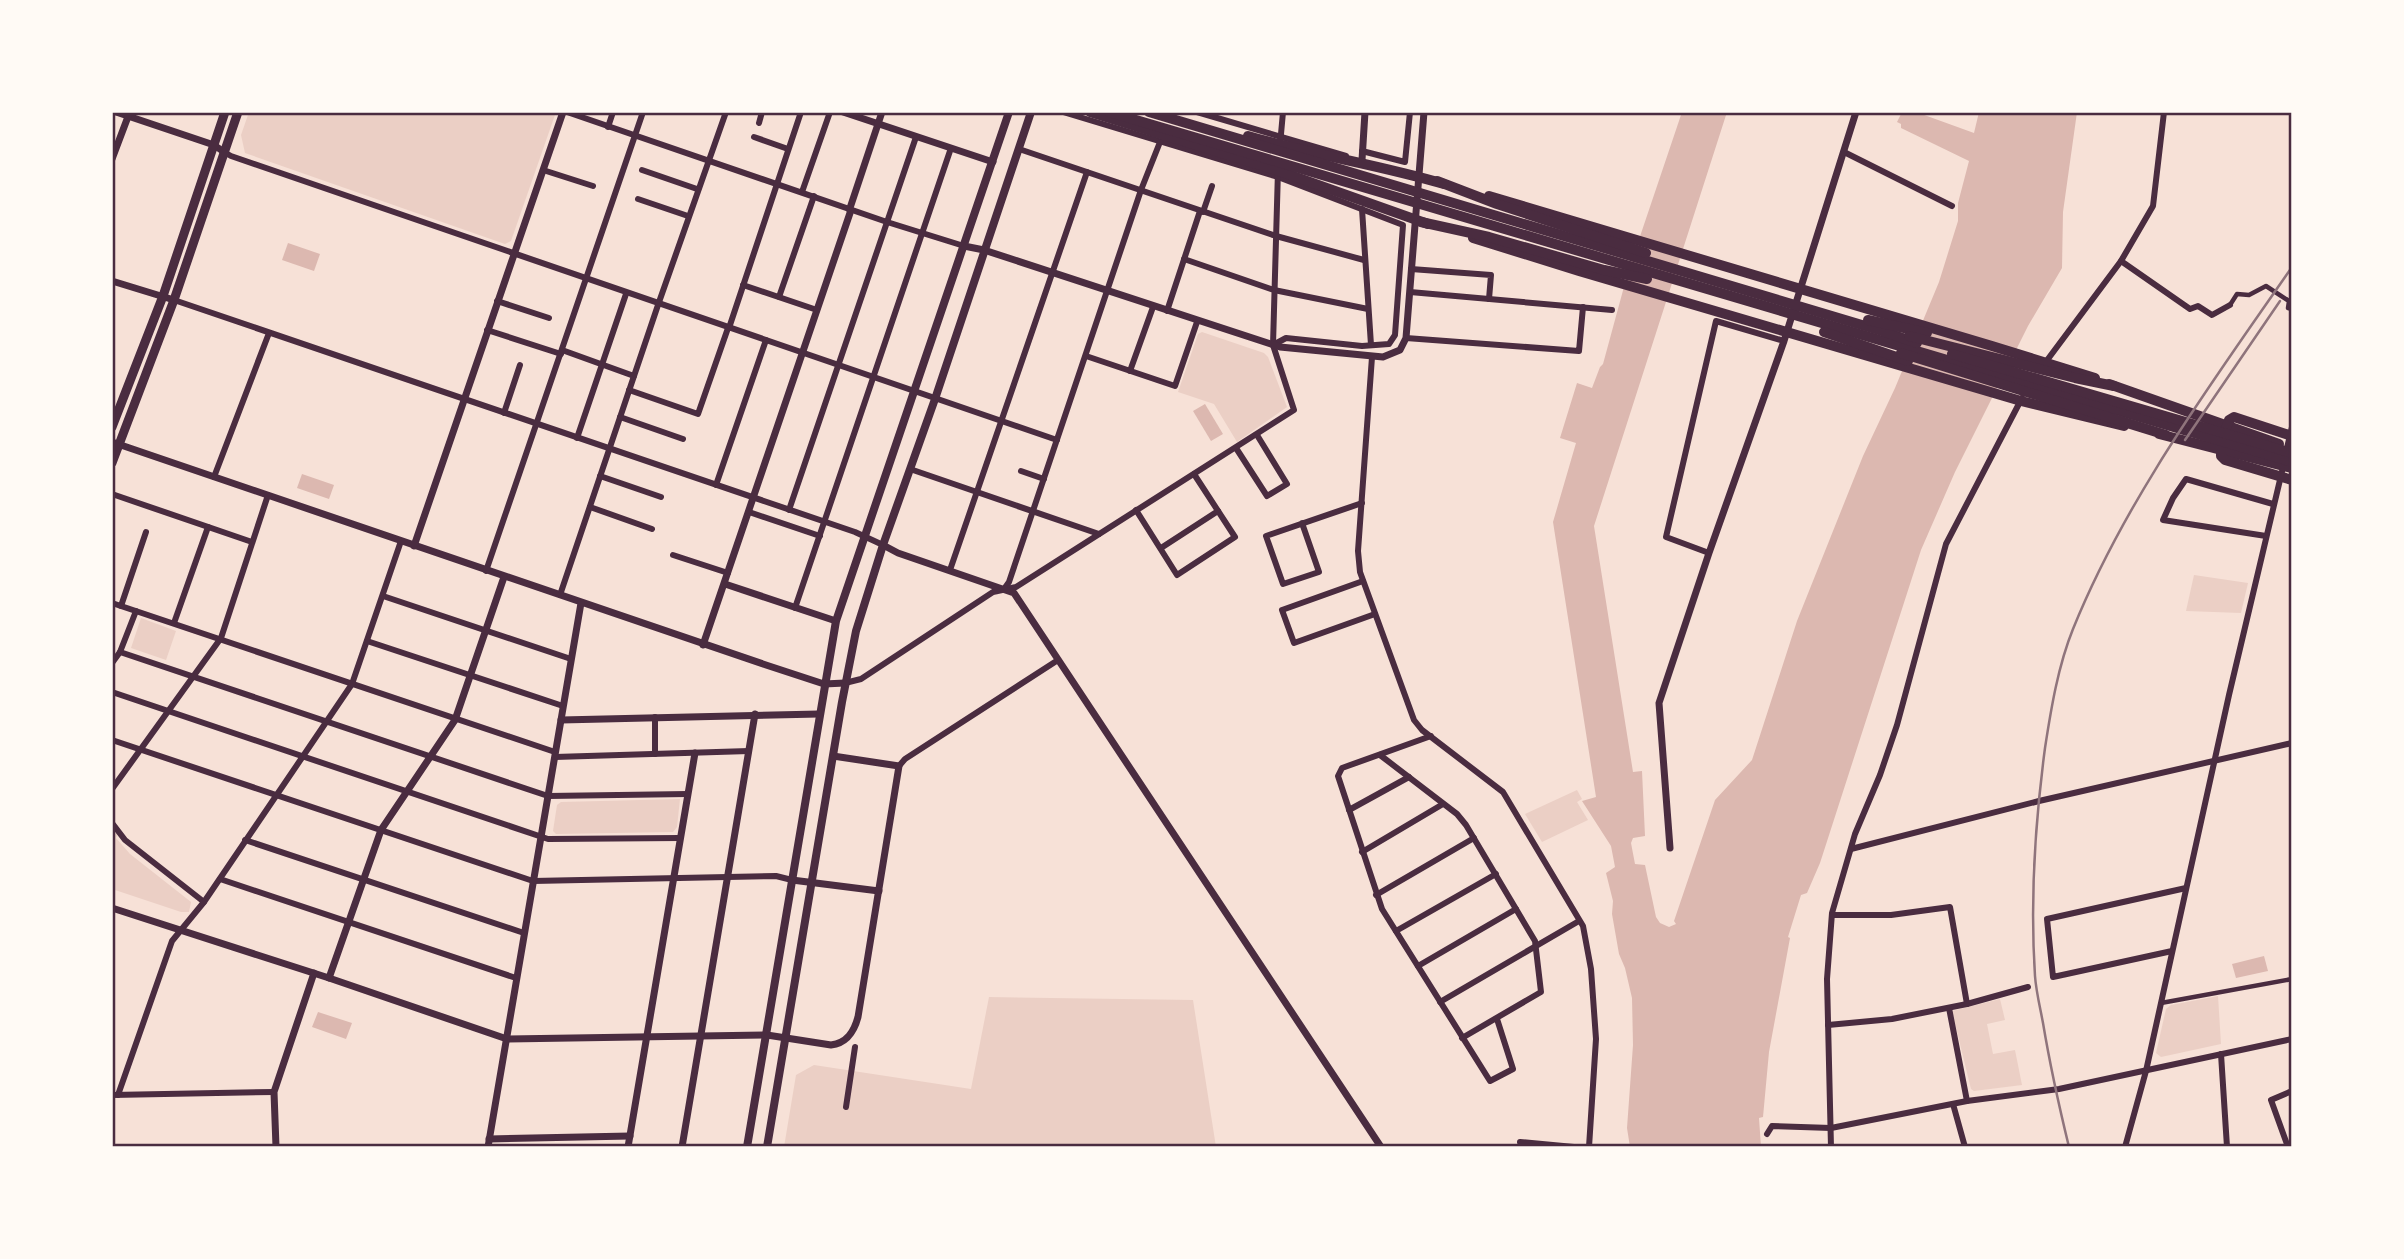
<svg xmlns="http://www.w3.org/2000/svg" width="2404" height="1259" font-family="Bitter,serif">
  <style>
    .green { fill: #ebcfc5 }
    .water { fill: #dcb8b0 }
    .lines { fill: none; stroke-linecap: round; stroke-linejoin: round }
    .pedestrian { stroke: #4a2c40; stroke-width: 4.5 }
    .minor { stroke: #4a2c40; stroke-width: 6 }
    .tertiary { stroke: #4a2c40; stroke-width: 7 }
    .secondary { stroke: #4a2c40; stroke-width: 8 }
    .primary { stroke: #4a2c40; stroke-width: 9 }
    .trunk { stroke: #4a2c40; stroke-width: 10 }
    .motorway { stroke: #4a2c40; stroke-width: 10 }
    .rail { stroke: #8f747c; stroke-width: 2.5 }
    .neatline { fill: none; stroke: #4a2c40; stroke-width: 2.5 }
  </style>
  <rect width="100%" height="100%" fill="#f7e1d7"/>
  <g class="green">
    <path d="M249,112H556L511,241L505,244L245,153L241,135Z"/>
    <path d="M1202,332L1264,353L1268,357L1287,407L1237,442L1214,404L1178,392L1198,334Z"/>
    <path d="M2194,575L2248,583L2241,613L2186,611Z"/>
    <path d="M141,618L176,631L166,660L131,648Z"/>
    <path d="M1577,790L1582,799L1577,802L1588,820L1542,842L1525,814Z"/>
    <path d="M680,799L677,827L673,832L556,834L553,831L557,805L561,802Z"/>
    <path d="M112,827L118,834L116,838L130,854L191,902L189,912H181L112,889Z"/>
    <path d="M2218,996L2221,1044L2161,1057L2156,1053L2166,1009L2171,1005Z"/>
    <path d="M989,997L1193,1000L1216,1147H784L796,1075L814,1065L971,1089Z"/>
    <path d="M2000,999L2005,1020L1987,1024L1993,1054L2015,1050L2022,1085L1974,1091L1971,1089L1952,1011Z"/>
  </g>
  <g class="water">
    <path d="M1682,112H1727L1594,526L1633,772L1642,771L1645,836L1633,838L1631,843L1635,864L1645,865L1656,917L1660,923L1669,927L1676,924L1674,921L1715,800L1752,760L1797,621L1863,456L1895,388L1939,282L1958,221V203L1969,161L1901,128V124L1897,122L1902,112H1916L1974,133L1979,112H2077L2063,212L2062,268L2028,326L1955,472L1921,550L1820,863L1807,893L1801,895L1788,937L1790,938L1769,1052L1763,1117L1759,1118L1761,1147H1630L1627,1128L1633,1045L1632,998L1625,968L1619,954L1612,914L1613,901L1606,873L1615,867L1611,846L1582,801L1596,797L1553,522L1576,443L1560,438L1577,383L1592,388L1600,367L1603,364L1628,272Z"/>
    <path d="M288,243L320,254L314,271L282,260Z"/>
    <path d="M1205,404L1223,434L1211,441L1193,411Z"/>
    <path d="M302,474L334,485L329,499L297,488Z"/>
    <path d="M2264,956L2268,971L2236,978L2232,964Z"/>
    <path d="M318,1012L352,1023L346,1039L312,1027Z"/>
  </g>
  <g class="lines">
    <g class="pedestrian">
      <path d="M2230,305L2237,294L2249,295L2266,286L2289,301L2288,308L2292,309"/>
      <path d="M2161,1003L2292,979"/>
    </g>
    <g class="minor">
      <path d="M567,112L887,222L964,246"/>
      <path d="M1063,112L1278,177L1403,225L1395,335L1389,344L1362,346L1286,338L1273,345"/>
      <path d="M1197,112L1346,156"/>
      <path d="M759,123L762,112"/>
      <path d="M608,127L613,112"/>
      <path d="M754,137L788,149"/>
      <path d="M1280,145L1283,112"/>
      <path d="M1019,149L1276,236L1364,260"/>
      <path d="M1362,151L1405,162L1410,112"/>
      <path d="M224,152L231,156L1057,440"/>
      <path d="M1844,152L1952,206"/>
      <path d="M543,170L593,186"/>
      <path d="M642,170L697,189"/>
      <path d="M802,192L830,112"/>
      <path d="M638,199L688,216"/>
      <path d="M1362,209L1371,345"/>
      <path d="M1203,212L1212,186"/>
      <path d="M1184,259L1274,290L1368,309"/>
      <path d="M2121,261L2190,309L2198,306L2212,315L2230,305"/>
      <path d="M1411,269L1491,275L1489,299"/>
      <path d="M743,285L817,310"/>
      <path d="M1410,292L1612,310"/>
      <path d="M779,297L814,196"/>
      <path d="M174,300L855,532L883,545"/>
      <path d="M497,301L549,318"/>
      <path d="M1167,311L1200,211"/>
      <path d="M729,328L801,112"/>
      <path d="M487,330L561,354"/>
      <path d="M1406,338L1579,351L1583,307"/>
      <path d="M562,350L634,376"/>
      <path d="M1086,356L1175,386L1197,322"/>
      <path d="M1372,357L1358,551L1360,572L1414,720L1422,730L1503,792L1583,926L1591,969L1596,1039L1589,1147"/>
      <path d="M2045,363L2121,261L2153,206L2164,112"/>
      <path d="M1130,371L1153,307"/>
      <path d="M629,390L698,414L728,328"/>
      <path d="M504,413L520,365"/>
      <path d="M620,417L683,439"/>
      <path d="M577,438L626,294"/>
      <path d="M1236,448L1267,496L1287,484L1257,435"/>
      <path d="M2286,452L2292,427"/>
      <path d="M910,469L1099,534"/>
      <path d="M1021,471L1044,479"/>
      <path d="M600,476L661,497"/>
      <path d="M214,477L269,333"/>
      <path d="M716,485L766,340"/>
      <path d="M112,494L252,542"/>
      <path d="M590,507L652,529"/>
      <path d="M789,510L916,137"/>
      <path d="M1136,510L1177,575L1235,537L1194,474"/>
      <path d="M749,512L820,536"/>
      <path d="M1302,523L1319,572L1283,584L1266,536L1362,503"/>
      <path d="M2266,536L2163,520L2173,498L2186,479L2273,504"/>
      <path d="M1161,548L1218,511"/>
      <path d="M1709,553L1666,537L1716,321L1784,341"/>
      <path d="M673,555L728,573"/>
      <path d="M950,570L1087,172"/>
      <path d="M486,571L643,112"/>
      <path d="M1363,581L1282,610L1294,643L1375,614"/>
      <path d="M1004,589L1009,582L1141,190L1160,142"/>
      <path d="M560,595L658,305L726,112"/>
      <path d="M383,596L571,659"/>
      <path d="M112,603L555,752"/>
      <path d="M121,606L146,532"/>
      <path d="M795,608L951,148"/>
      <path d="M174,623L208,527"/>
      <path d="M367,641L563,706"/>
      <path d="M120,652L548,796L688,794"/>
      <path d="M112,663L120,652L136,611"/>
      <path d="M845,683L861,679L993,592L1016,587L1294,410L1273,345L1278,170"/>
      <path d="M112,692L548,839L680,838"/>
      <path d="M655,717V754"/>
      <path d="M1431,736L1342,768L1338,776L1382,909L1490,1081L1513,1069L1497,1019"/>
      <path d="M112,740L533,881L776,876L792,880"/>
      <path d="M1380,755L1457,814L1466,825L1535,941L1541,992L1462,1038"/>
      <path d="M555,757L749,751"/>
      <path d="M899,766L905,759L1058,660"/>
      <path d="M112,789L221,638L268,495"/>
      <path d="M1349,810L1409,777"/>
      <path d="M112,823L125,840L204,902"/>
      <path d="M245,840L524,933"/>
      <path d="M1851,849L2039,801L2292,743"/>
      <path d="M1362,852L1443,804"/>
      <path d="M220,879L516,978"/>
      <path d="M1376,895L1474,838"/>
      <path d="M1832,915H1891L1950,907L1967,1004"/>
      <path d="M1396,931L1496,874"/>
      <path d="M2172,951L2053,977L2047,919L2186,888"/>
      <path d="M1418,966L1516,909"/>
      <path d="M1440,1002L1579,921"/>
      <path d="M1949,1008L1967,1101"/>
      <path d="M1828,1025L1892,1019L1967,1004L2028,987"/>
      <path d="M2221,1054L2227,1147"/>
      <path d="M112,1095L274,1092"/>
      <path d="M118,1095L172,941L204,902L352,684L401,541"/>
      <path d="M1953,1104L1965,1147"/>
      <path d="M846,1107L855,1047"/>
      <path d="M1767,1134L1772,1126L1831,1128L1967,1101L2059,1089L2292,1039"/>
      <path d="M1520,1142L1574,1147"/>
      <path d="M1831,1147L1827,979L1832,913L1855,834L1880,775L1897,725L1946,544L2022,398"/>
      <path d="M2125,1147L2146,1071L2229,695L2284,463"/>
      <path d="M2288,1147L2271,1100L2292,1091"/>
    </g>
    <g class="tertiary">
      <path d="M116,112L214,145L224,152"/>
      <path d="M843,112L993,162"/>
      <path d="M112,159L129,114"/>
      <path d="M1362,160L1365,112"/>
      <path d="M964,246L984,250L1280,347L1383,357L1400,350L1406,338L1424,112"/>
      <path d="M112,281L174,300"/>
      <path d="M112,442L766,665L824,684L845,683"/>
      <path d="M883,545L898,553L1014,593L1381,1147"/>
      <path d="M414,546L563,112"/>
      <path d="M725,584L836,621"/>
      <path d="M703,645L850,213V208L882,112"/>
      <path d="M561,720L819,714"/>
      <path d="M1670,848L1659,703L1709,553L1784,341L1856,112"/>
      <path d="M792,880L879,891"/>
      <path d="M112,908L329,978L507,1039L767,1035L831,1045C847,1043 854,1032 858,1017L899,766L833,756"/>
      <path d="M329,978L381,830L455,720L504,577"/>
      <path d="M489,1139L630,1136"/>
      <path d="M276,1147L274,1092L314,973"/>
      <path d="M488,1147L581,603"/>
      <path d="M628,1147L695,753"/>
      <path d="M682,1147L755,714"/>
    </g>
    <g class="secondary">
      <path d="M747,1147L836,621L1009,112"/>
      <path d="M767,1147L842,702L856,631L883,545L935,399L1031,112"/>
    </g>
    <g class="primary">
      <path d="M112,427L163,296L225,112"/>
      <path d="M112,463L174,300L238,112"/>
    </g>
    <g class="trunk">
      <path d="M1090,112L1276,170L1428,224"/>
      <path d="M1248,136C1313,155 1380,165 1444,184"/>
      <path d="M1489,196L1992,346L2095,378"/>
      <path d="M1473,238L1579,271L2021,401L2124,426"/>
      <path d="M2109,384L2279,444"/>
      <path d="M2225,431L2229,420L2234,417L2292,436"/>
      <path d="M2159,434L2292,468"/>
      <path d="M2221,445V456L2225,460L2292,480"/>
    </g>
    <g class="motorway">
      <path d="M1109,112L2292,462"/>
      <path d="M1149,112L1882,331L1917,343"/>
      <path d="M1437,181L1497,204L1646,253"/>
      <path d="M1421,222L1489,237L1604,270L1647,279"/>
      <path d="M1868,320L1927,333"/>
      <path d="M1824,332L1908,361"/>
      <path d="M1909,336L2075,378L2114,386"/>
      <path d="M1901,353L2166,435"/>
      <path d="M1952,354L2292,453"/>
    </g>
    <g class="rail">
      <path d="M2185,440L2280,301"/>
      <path d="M2069,1147C2059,1106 2050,1065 2043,1023C2040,1007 2036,991 2035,976C2030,900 2035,823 2045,748C2051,709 2058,666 2073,629C2126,498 2212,383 2292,267"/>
    </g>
  </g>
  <rect width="2404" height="1259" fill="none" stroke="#fffaf5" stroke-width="228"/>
  <rect x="114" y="114" width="2176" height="1031" class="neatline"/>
</svg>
